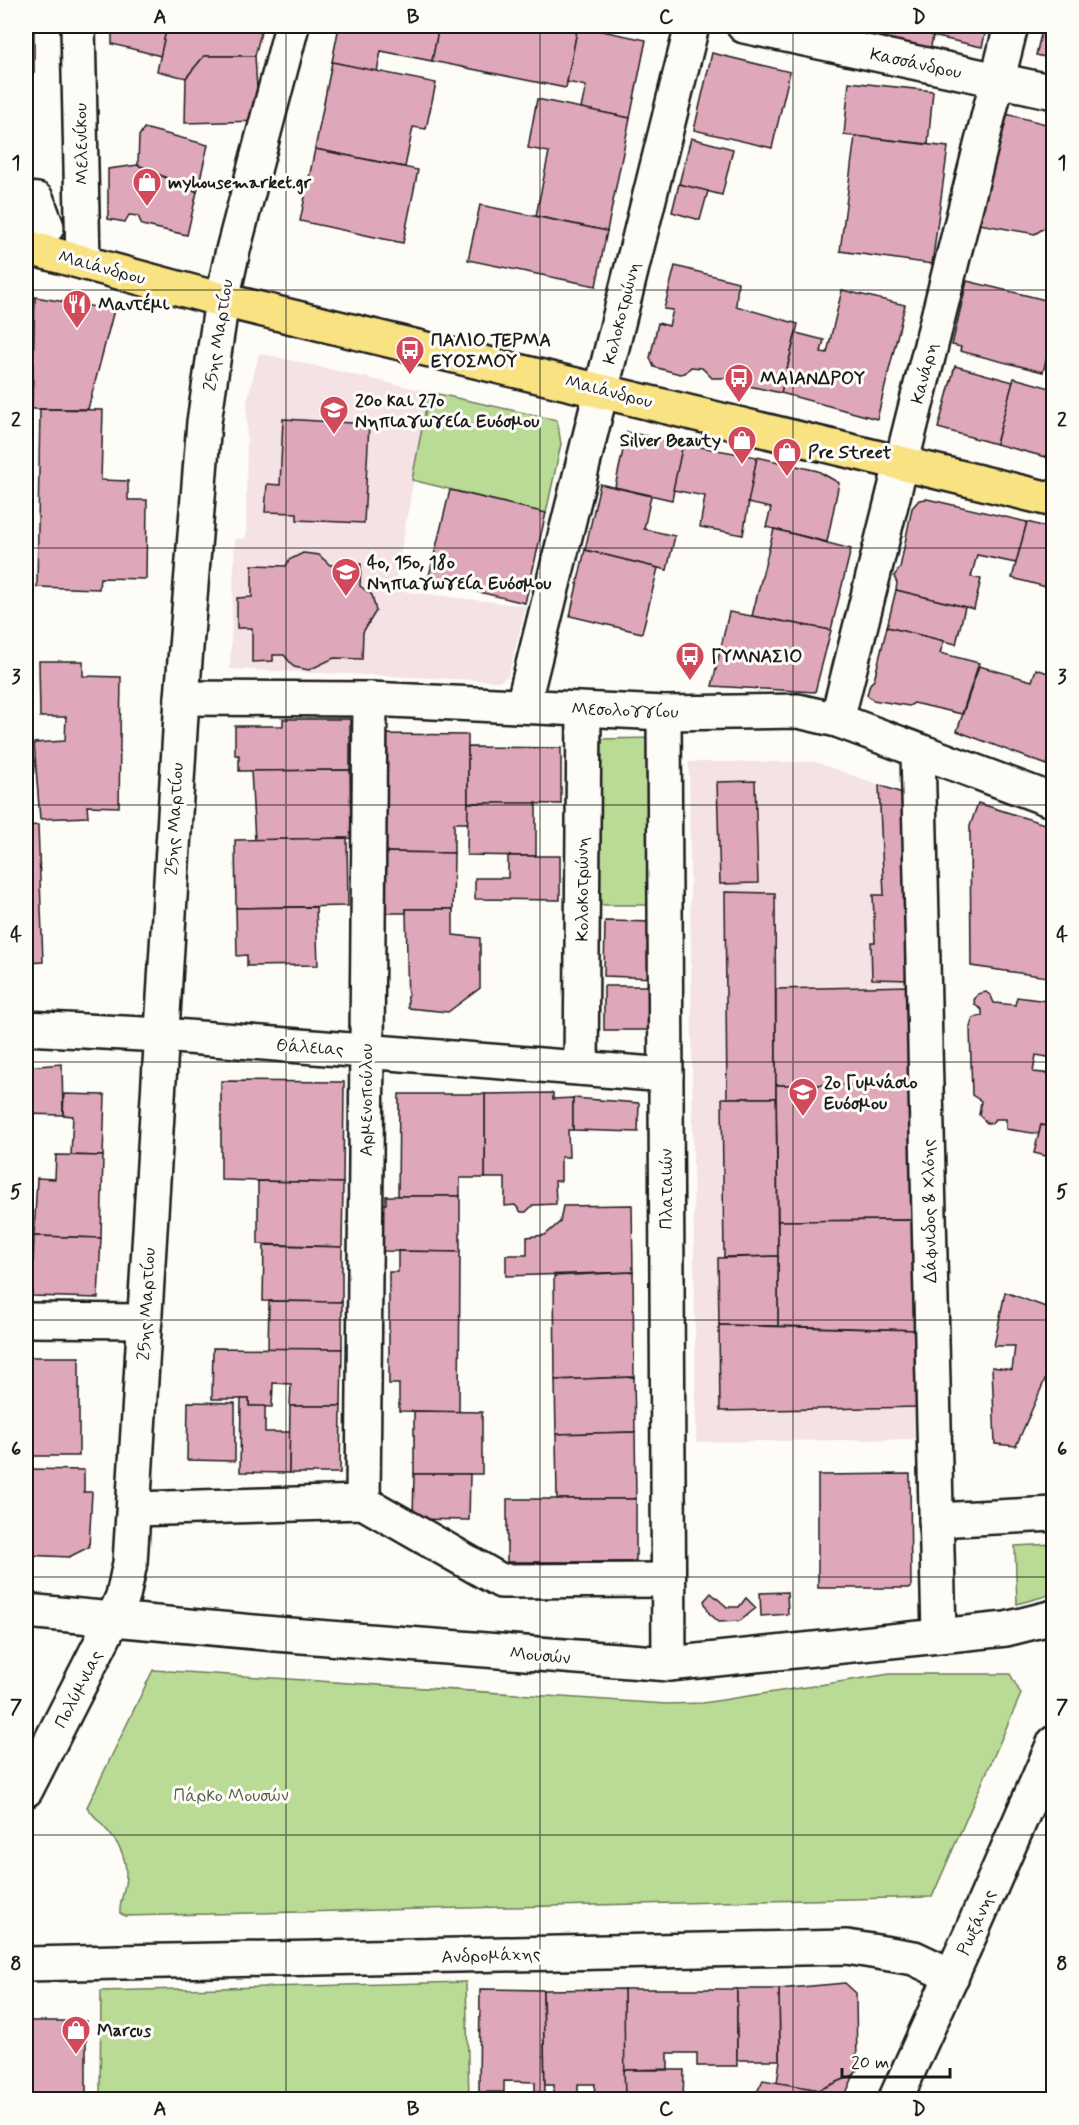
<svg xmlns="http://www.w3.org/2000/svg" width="1079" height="2125" font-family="Mynerve,sans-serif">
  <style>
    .built { fill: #f4e2e5 }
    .green { fill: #badb95; stroke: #6b7c58; stroke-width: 1.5 }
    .building { fill: #dfa7ba; stroke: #1c1c1c; stroke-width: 1.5 }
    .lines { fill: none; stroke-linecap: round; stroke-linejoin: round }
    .minor-casing { stroke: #1c1c1c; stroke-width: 38 }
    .major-casing { stroke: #1c1c1c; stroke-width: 38 }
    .minor { stroke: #fdfcf7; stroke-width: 33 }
    .major { stroke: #f8e281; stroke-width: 33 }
    .grid { fill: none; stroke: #1c1c1c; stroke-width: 1.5; stroke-opacity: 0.55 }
    .labels { text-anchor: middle; stroke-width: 6; stroke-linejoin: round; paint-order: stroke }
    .street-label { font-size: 18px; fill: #1c1c1c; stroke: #fdfcf7 }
    .poi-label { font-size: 18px; font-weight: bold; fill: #1c1c1c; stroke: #fdfcf7; text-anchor: start }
    .park-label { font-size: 18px; fill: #535f46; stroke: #fdfcf7 }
    .neatline { fill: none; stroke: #1c1c1c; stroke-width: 2 }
    .grid-label { font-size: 20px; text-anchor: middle; font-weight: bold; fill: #1c1c1c }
  </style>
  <rect width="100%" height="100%" fill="#fdfcf7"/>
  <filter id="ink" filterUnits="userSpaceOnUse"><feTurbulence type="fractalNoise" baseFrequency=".0167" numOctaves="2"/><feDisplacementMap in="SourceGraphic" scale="12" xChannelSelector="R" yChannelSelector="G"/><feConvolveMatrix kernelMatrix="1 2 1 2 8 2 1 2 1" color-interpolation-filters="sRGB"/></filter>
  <g filter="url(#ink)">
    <g class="built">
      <path d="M259,353L429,392L394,590L526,606L508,676L500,681L230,669L235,539L246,538L247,402Z"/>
      <path d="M689,762H815L908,795L920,1439L696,1442Z"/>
    </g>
    <g class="green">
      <path d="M429,392L557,420L561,444L546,513L412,480Z"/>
      <path d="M654,738L655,905H597V739Z"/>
      <path d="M1053,1544V1594L1017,1604L1015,1546Z"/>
      <path d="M153,1670L666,1704L703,1703L890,1674H1010L1021,1694L932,1897L125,1916L120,1913C119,1902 126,1888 126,1876C127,1843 104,1830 87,1807Z"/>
      <path d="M466,1982L469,2099H100L101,1991Z"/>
    </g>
    <g class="building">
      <rect x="26" y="26" width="8" height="47"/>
      <path d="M112,26H167L161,56L112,44Z"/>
      <path d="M167,26H238L261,32L255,56H204L186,78L157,71Z"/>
      <path d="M339,26H439L432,61L381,51L377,72L332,62Z"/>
      <path d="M439,26H578L566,88L432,61Z"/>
      <path d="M578,26L646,40L630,118L581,108L586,86L567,82Z"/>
      <path d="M814,26H855L853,35Z"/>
      <path d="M855,26L869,27L935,26L930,51L853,35Z"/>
      <path d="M935,26H987L982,47L932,36Z"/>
      <path d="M1043,26H1054V59L1036,55Z"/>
      <path d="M712,53L790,72L772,148L694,130Z"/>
      <path d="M204,56H255L259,121L185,123L186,78Z"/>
      <path d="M332,62L436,83L426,129L413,127L405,167L315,149Z"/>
      <path d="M849,82L933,91L928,144L844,135Z"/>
      <path d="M537,99L630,118L607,231L536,216L549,152L528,148Z"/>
      <path d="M1006,114L1054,126V211L1049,225L1035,234L979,224Z"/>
      <path d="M144,128L208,145L197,192L138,165L139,136Z"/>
      <path d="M855,136L948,147L932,264L840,251Z"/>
      <path d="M691,138L733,149L722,195L679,184Z"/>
      <path d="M315,149L418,170L403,243L300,221Z"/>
      <path d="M138,165L197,192L187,235L142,225L138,216L129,215L125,222L108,219V169Z"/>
      <path d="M679,184L708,191L700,220L672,212Z"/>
      <path d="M480,205L607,231L596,286L468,260Z"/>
      <path d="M675,266L738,282L736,306L798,324L781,393L749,386L742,378H712L702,368L691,367L685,373L680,374L654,367L650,358L658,323L669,326L673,310L664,309Z"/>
      <path d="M967,281L1054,302V329L1043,372L960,351L961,347L952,345Z"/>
      <path d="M842,290L905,305L877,419L781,393L796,333L824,340L821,352L827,353Z"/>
      <path d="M35,297L114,310L88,409H32Z"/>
      <path d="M955,366L1013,382L996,444L938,428Z"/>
      <path d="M1014,378L1054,389V429L1046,457L996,444Z"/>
      <path d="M40,409L103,410L101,480L128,481V500H147L146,579L100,578L99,589L37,587Z"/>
      <path d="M283,419L369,424L364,523L297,520V513L265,512L267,484L280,485Z"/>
      <path d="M1054,429V459L1046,457Z"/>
      <path d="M627,432L683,444L672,500L615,487Z"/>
      <path d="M683,444L757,457L743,535L700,527L705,496L673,490Z"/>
      <path d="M757,457L818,471L839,483L827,542L766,527L771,508L748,503Z"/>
      <path d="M26,463L30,554H26Z"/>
      <path d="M600,484L651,496L644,529L675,536L667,570L585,550Z"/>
      <path d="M450,490L546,513L525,603L428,580Z"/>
      <path d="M927,499L1027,522L1016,563L977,555L971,577L981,579L974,609L896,590L897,583L894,576L900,568L912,508L919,500Z"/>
      <path d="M1027,522L1054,529V589L1012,578Z"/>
      <path d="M774,529L851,549L831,630L752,616Z"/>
      <path d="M585,550L658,568L642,633L570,616Z"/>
      <path d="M303,553L319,555L330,565L361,564L360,586L372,595L376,611L363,632L362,659L334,658L309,670L294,667L284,655H273V661L252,662V628H237V598L252,597V565L286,566L289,560Z"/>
      <path d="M896,590L965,607L956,644L887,627Z"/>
      <path d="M729,612L831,630L815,692L712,686Z"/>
      <path d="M887,627L944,641L940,653L979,663L962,714L914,703L909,706L873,700L867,695L870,684L874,680Z"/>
      <path d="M39,661H83V676L121,677L119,807L87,806L88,817L40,819L34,743L65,741L66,717H40Z"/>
      <path d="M979,666L1032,681L1036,669L1054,675V745L1047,765L957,731Z"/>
      <path d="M283,719H350V770L239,771V755H235V726H283Z"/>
      <path d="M380,734L468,735V823H454V853L379,852Z"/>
      <path d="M468,747L561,748V804L468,803Z"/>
      <path d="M350,770L351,838L255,840L251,771Z"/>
      <path d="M755,781L758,883L720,884L717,782Z"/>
      <path d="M879,785L908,795L911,980L872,979L871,942H875L873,895H884Z"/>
      <path d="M468,803H536V856L467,855Z"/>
      <path d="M978,803L1054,827V978L971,966L970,826Z"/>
      <path d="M38,825L43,962L26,963V826Z"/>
      <path d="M347,838L348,906L236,908L235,840Z"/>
      <path d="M379,852L454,853L453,909H406V913H378Z"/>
      <path d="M508,856H560V900L475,899V878H508Z"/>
      <path d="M725,892L775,893L776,1098H727Z"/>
      <path d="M316,907L318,965L247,966V955L237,956L236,908Z"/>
      <path d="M406,909H453V935L480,938V988L448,1012L408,1008Z"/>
      <path d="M605,921L658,922L656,978L604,976Z"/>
      <rect x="604" y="986" width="45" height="44"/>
      <path d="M911,986L913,1085H776V989Z"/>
      <path d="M986,992L991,996L994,1003L1015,1005L1017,997L1054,1002V1058L1036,1055L1033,1072L1054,1074V1091L1046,1126L1041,1125L1039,1134L1006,1129V1119H995L992,1123H987L979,1115L981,1101L972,1095L970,1027L973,1018L982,1016V1010L975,1005L974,1000L978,994Z"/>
      <path d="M62,1064L63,1115L26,1114V1067Z"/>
      <path d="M221,1081L344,1082L343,1183L221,1180Z"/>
      <path d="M776,1085H913L916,1220L778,1221Z"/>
      <path d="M553,1093V1099L573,1098V1130H568L569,1157H561V1181H555L556,1204L533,1205L526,1212H521L515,1205L505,1206V1178H485V1094Z"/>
      <path d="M64,1094L105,1095L103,1156L71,1155L73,1116L63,1115Z"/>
      <path d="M399,1094H485V1178H460V1196H398Z"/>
      <path d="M1052,1097L1054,1098V1158L1034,1153L1041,1125L1046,1126Z"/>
      <path d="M573,1098L639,1103L638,1132L573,1130Z"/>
      <path d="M722,1098H776L778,1256L724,1257Z"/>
      <path d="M56,1155L103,1156L101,1238L34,1236L37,1178L55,1179Z"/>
      <path d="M258,1181L343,1183L342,1247L258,1244Z"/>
      <path d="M386,1196H460V1252L380,1251V1204H386Z"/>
      <path d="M632,1205L633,1272L506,1276V1255H527V1237L545,1235L560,1222L563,1206Z"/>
      <path d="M916,1220L918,1330L778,1326V1221Z"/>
      <path d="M34,1236L101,1238L98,1298L32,1296Z"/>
      <path d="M264,1245L342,1247V1302L263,1301Z"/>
      <path d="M398,1251L460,1252L459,1412L399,1411V1384H389V1272H398Z"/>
      <path d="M778,1256V1326L719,1325L718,1258Z"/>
      <path d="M633,1272L634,1377L555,1380L554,1276Z"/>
      <path d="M1005,1292L1054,1310V1350L1047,1375L1016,1446L995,1444L992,1367L1012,1370L1015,1346H994Z"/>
      <path d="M269,1301L342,1302V1349H268Z"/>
      <path d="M719,1325L918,1330L920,1407L720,1411Z"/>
      <path d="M213,1348L342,1349L341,1406H290L291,1384L273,1383L272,1407L249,1406V1399H212Z"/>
      <rect x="26" y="1357" width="53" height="99"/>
      <path d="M634,1377L635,1432L556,1434L555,1380Z"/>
      <path d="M241,1399H249V1406H265V1432H290L289,1473L240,1472Z"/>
      <path d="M188,1402L235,1403V1461L187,1460Z"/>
      <path d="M290,1406H341L340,1473H289Z"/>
      <path d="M414,1411L482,1412V1474H414Z"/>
      <path d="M635,1432L636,1499H557L556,1434Z"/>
      <path d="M27,1469L84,1470V1492H92L89,1547L69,1557L26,1555Z"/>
      <path d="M414,1474H470L469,1520L413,1519Z"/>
      <path d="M910,1474L911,1588H818V1475Z"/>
      <rect x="507" y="1499" width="129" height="63"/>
      <path d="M787,1592L788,1614L761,1616L760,1593Z"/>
      <path d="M711,1593L727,1607H739L746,1598L756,1608L740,1621L719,1622L709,1613L704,1601Z"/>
      <path d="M845,1983L856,1993L857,2069L854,2075L819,2090L777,2083L780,2060L779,1989Z"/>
      <path d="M480,1989L543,1990L545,2092H535V2082L504,2081V2092H479Z"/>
      <path d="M624,1989H737V2066H697V2053H668V2069L624,2070Z"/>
      <path d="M624,1989L625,2094H594L595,2084H578V2097L554,2096V2085H545L543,1990Z"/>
      <path d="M737,1989H779L780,2060H737Z"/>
      <path d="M26,2021H86V2097L26,2100Z"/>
      <path d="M624,2070H684L683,2100H609V2094H625Z"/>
      <path d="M854,2075L843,2100H753L763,2080L819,2090Z"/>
    </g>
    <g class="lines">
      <g class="minor-casing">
        <g id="minor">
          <path d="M78,26L83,262"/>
          <path d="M744,26L1054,92"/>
          <path d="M26,199L37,200L47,227"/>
          <path d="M182,698L370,699L664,713L798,711L837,720L1054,801"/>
          <path d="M523,705L692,26"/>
          <path d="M664,713L669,1664"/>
          <path d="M837,720L1011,26"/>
          <path d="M918,751L939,1635"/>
          <path d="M26,1028L162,1035L666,1075"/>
          <path d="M581,1068L584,710"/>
          <path d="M26,1320L145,1321"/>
          <path d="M363,1502L370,699"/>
          <path d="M135,1509L363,1502L501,1581L667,1580"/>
          <path d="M936,1520L1054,1514"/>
          <path d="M26,1611L276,1634L669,1664L1006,1629L1054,1617"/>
          <path d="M26,1790L113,1619L123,1596L130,1563L182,698L204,422L222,300L233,250L292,26"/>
          <path d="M26,1964L847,1947L914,1958L952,1976"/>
          <path d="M895,2100L970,1935L1054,1743"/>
        </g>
      </g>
      <g class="major-casing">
        <path id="major" d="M26,247L222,300L1054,500"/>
      </g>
      <use href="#minor" class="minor"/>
      <use href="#major" class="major"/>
    </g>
  </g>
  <path class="grid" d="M286,26V2100M540,26V2100M793,26V2100M26,290H1054M26,548H1054M26,805H1054M26,1062H1054M26,1320H1054M26,1577H1054M26,1835H1054"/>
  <defs>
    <g id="shop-pin" transform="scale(1.5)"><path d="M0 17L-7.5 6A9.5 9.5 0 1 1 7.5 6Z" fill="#d1495b" stroke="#fdfcf7"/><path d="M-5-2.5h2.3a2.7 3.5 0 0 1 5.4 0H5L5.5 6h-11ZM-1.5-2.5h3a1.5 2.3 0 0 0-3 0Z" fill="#fff"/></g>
    <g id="restaurant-pin" transform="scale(1.5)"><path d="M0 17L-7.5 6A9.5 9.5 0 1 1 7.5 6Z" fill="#d1495b" stroke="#fdfcf7"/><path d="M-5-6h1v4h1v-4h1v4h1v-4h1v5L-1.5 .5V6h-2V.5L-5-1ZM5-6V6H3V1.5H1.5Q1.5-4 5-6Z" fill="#fff"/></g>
    <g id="bus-pin" transform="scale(1.5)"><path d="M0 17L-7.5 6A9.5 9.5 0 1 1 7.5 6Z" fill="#d1495b" stroke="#fdfcf7"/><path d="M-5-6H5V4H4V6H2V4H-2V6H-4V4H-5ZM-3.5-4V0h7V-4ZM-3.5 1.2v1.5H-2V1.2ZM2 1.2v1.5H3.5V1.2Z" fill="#fff"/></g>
    <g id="school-pin" transform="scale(1.5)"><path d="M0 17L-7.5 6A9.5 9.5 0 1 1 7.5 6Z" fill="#d1495b" stroke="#fdfcf7"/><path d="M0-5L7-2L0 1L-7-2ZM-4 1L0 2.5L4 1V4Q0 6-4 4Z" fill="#fff"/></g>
  </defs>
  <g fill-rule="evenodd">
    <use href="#shop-pin" x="147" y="182"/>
    <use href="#restaurant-pin" x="77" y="304"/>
    <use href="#bus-pin" x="410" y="350"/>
    <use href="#bus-pin" x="739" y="378"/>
    <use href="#school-pin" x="334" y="410"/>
    <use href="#shop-pin" x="742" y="440"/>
    <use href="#shop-pin" x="787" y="452"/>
    <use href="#school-pin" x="346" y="572"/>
    <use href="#bus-pin" x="690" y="656"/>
    <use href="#school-pin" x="803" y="1092"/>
    <use href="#shop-pin" x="76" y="2030"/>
  </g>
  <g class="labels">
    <g class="street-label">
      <text transform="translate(916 63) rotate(12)" y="6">Κασσάνδρου</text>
      <text transform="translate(81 144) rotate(-91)" y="6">Μελενίκου</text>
      <text transform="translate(102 267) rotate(15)" y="6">Μαιάνδρου</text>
      <text transform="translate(621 313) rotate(-76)" y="6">Κολοκοτρώνη</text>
      <text transform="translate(218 335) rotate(-81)" y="6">25ης Μαρτίου</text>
      <text transform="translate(924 373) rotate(-76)" y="6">Κανάρη</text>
      <text transform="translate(609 391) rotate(14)" y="6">Μαιάνδρου</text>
      <text transform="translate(625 710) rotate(2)" y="6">Μεσολογγίου</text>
      <text transform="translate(174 819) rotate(-87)" y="6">25ης Μαρτίου</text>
      <text transform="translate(582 889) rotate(-90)" y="6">Κολοκοτρώνη</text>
      <text transform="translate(310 1047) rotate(4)" y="6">Θάλειας</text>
      <text transform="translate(366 1100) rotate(-90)" y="6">Αρμενοπούλου</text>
      <text transform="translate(666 1189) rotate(-90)" y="6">Πλαταιών</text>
      <text transform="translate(929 1211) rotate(-91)" y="6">Δάφνιδος &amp; Χλόης</text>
      <text transform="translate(146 1304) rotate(-87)" y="6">25ης Μαρτίου</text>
      <text transform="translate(540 1655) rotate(5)" y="6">Μουσών</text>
      <text transform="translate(78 1689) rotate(-63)" y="6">Πολύμνιας</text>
      <text transform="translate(976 1922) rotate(-66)" y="6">Ρωξάνης</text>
      <text transform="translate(491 1955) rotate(-2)" y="6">Ανδρομάχης</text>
    </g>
    <g class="poi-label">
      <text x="168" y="188">myhousemarket.gr</text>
      <text x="98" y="310">Μαντέμι</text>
      <text x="431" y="346">ΠΑΛΙΟ ΤΕΡΜΑ<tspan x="431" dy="21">ΕΥΟΣΜΟΥ</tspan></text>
      <text x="760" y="384">ΜΑΙΑΝΔΡΟΥ</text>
      <text x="355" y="406">20ο και 27ο<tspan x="355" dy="21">Νηπιαγωγεία Ευόσμου</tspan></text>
      <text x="721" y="446" text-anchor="end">Silver Beauty</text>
      <text x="808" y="458">Pre Street</text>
      <text x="367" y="568">4ο, 15ο, 18ο<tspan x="367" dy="21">Νηπιαγωγεία Ευόσμου</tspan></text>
      <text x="711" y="662">ΓΥΜΝΑΣΙΟ</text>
      <text x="824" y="1088">2ο Γυμνάσιο<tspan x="824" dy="21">Ευόσμου</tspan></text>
      <text x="97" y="2036">Marcus</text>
    </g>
    <g class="park-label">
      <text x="231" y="1801">Πάρκο Μουσών</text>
    </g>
  </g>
  <rect width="1079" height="2125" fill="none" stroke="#fdfcf7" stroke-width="66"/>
  <path d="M842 2068v9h108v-9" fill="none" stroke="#1c1c1c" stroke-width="3"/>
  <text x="851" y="2068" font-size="18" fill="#1c1c1c" stroke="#fdfcf7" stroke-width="4.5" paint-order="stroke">20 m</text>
  <rect x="33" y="33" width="1013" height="2059" class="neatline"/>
  <g class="grid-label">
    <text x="160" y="23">A</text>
    <text x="413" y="23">B</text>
    <text x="666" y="23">C</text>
    <text x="919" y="23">D</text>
    <text x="16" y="169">1</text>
    <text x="1062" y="169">1</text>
    <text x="16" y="426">2</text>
    <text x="1062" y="426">2</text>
    <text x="16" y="683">3</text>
    <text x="1062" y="683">3</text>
    <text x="16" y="941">4</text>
    <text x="1062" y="941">4</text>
    <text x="16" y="1198">5</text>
    <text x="1062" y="1198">5</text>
    <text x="16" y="1455">6</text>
    <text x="1062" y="1455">6</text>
    <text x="16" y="1713">7</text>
    <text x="1062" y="1713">7</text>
    <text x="16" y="1970">8</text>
    <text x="1062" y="1970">8</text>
    <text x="160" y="2115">A</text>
    <text x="413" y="2115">B</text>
    <text x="666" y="2115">C</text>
    <text x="919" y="2115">D</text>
  </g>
</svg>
